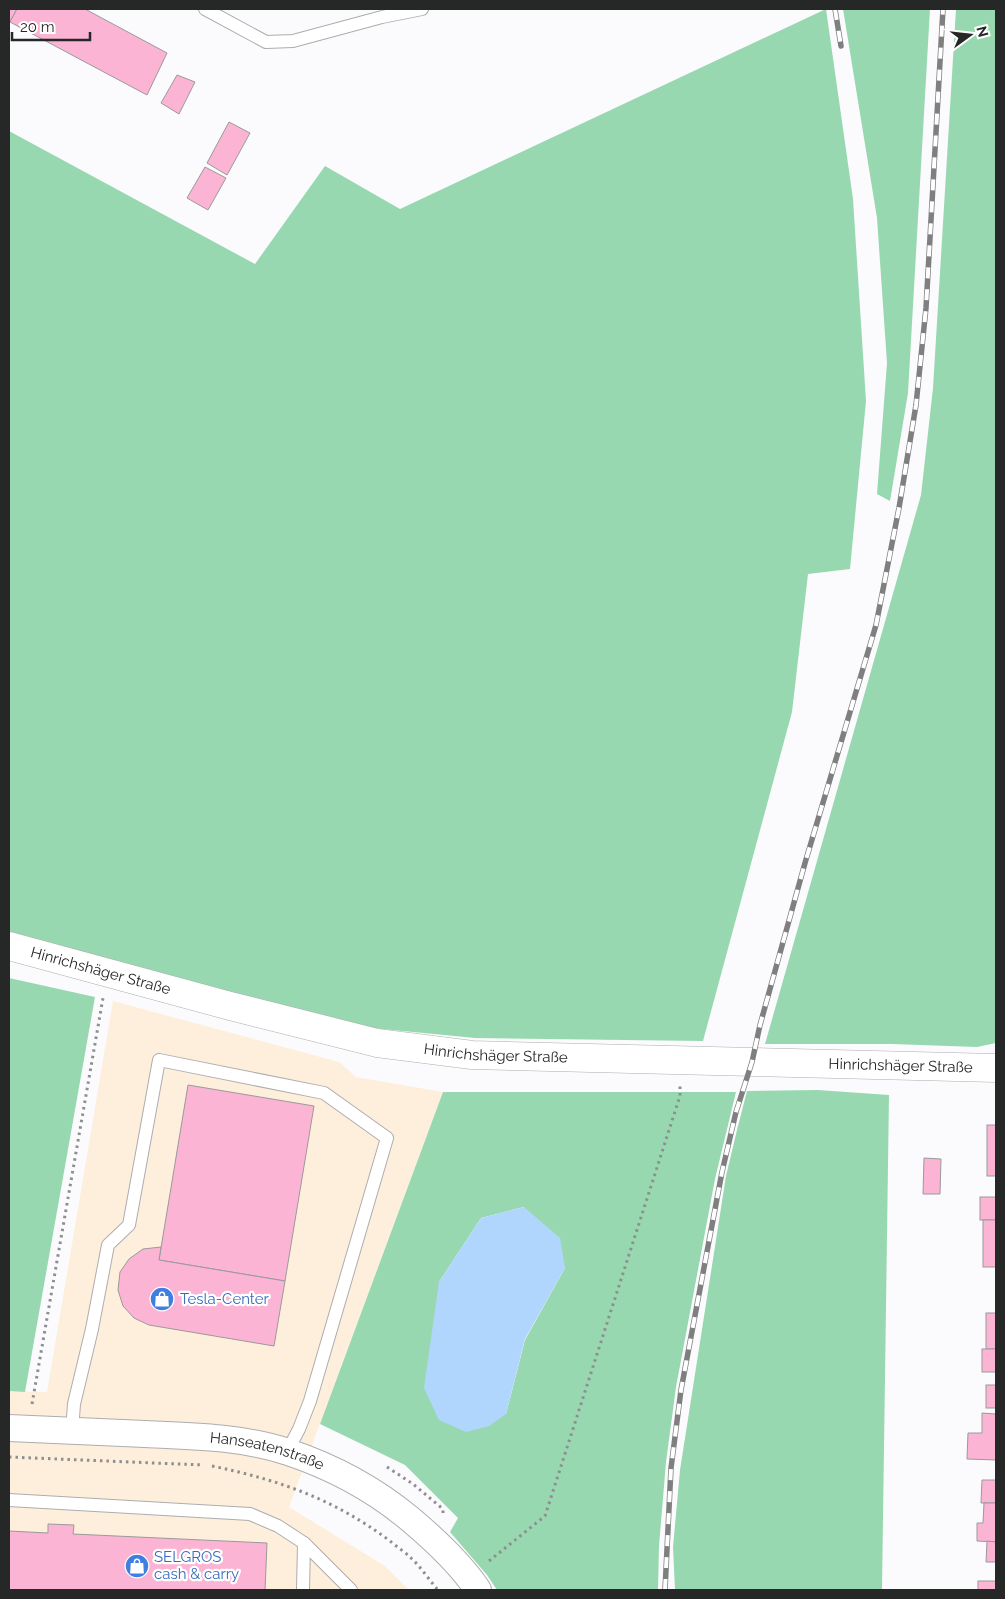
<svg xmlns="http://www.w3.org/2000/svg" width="1005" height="1599" font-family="Raleway,sans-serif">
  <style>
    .commercial { fill: #feefdc }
    .green { fill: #98d8b0; fill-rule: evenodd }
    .water { fill: #b1d6fe }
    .building { fill: #fbb4d4; stroke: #9b999a }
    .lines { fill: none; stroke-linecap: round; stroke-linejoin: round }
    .service-casing { stroke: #adadaf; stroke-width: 14 }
    .minor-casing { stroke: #adadaf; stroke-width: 28 }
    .secondary-casing { stroke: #adadaf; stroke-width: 29 }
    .path { stroke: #8d8e8f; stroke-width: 3; stroke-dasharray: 2.5 4; stroke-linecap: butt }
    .service { stroke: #fff; stroke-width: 12 }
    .minor { stroke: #fff; stroke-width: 26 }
    .secondary { stroke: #fff; stroke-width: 28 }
    .rail-casing { stroke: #7f7f80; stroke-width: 5.5 }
    .rail { stroke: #fff; stroke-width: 4; stroke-dasharray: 11; stroke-linecap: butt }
    .labels { text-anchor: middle; stroke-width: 4.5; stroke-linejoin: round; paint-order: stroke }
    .street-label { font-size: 15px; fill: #262727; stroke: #fff }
    .shop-label { font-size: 15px; fill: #366cbe; stroke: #fff; text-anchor: start }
  </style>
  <rect width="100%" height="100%" fill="#fbfbfd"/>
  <path class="commercial" d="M113,1001L339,1062L356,1077L443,1092L289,1507L385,1566L409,1590H9V1391L47,1392Z"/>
  <g class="green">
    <path d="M826,9L853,199L866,401L850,569L808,574L792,712L703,1041L475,1038L372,1028L110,962L9,934V131L255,264L325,166L400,209Z"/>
    <path d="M843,9H930L908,393L890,501L877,494L887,363L877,218Z"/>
    <path d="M956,9H996V1043L977,1047L892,1044H765L921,495L933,388Z"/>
    <path d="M9,978L95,997L25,1392L9,1391Z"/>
    <path d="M818,1090L889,1095L882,1590H675L673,1547L680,1470L726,1176L737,1130L747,1091Z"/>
    <path d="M443,1092H736L715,1179L676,1387L666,1462L659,1546L658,1590H497L487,1575L450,1532L458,1518L405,1465L320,1424ZM524,1207L565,1268L525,1340L506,1414L439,1282L481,1218Z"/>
  </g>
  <path class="water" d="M524,1207L560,1238L565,1268L525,1339L506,1414L489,1426L466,1432L439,1420L424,1388L439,1282L481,1218Z"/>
  <g class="building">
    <path d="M9,9H17L10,22L9,21Z"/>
    <path d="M17,9H85L167,53L147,95L10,22Z"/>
    <path d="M177,75L195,82L179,114L161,103Z"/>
    <path d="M229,122L250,133L227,175L207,163Z"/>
    <path d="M205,167L226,178L208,210L187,198Z"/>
    <path d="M188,1085L314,1106L285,1281L159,1260Z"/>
    <rect x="987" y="1125" width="9" height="51"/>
    <path d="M924,1158L941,1159L940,1194H923Z"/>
    <rect x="980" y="1197" width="16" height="23"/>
    <rect x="983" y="1220" width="13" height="47"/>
    <path d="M161,1247L159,1260L285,1281L274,1346L149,1325L134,1318L123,1306L118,1290L120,1272L129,1259L143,1249Z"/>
    <rect x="986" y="1313" width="10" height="36"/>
    <rect x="982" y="1349" width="14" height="23"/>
    <rect x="986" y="1385" width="10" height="23"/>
    <path d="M982,1413L996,1414V1460L967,1459L968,1433H982Z"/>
    <path d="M982,1480H996V1503H981Z"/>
    <path d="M984,1503H996V1542L977,1541V1523H983Z"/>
    <path d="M48,1524L74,1525L73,1534L267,1543L265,1590H9V1531L48,1533Z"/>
    <path d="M987,1541L996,1542V1562H986Z"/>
    <rect x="978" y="1581" width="18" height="9"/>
  </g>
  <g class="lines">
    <g class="service-casing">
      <g id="service">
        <path d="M205,9L266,42L293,41L382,17L422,9"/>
        <path d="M72,1431L74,1404L92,1329L108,1245L129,1225L159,1060L324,1093L387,1138L310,1401L299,1429L287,1452"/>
        <path d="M9,1500L250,1514L278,1526L304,1543"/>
        <path d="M303,1590L304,1543L351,1590"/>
      </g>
    </g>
    <g class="minor-casing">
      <g id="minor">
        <path id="s1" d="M9,1428C54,1430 100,1432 145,1434C192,1436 243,1437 288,1452C333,1467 374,1489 410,1519C435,1540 460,1563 478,1590"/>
      </g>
    </g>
    <g class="secondary-casing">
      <g id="secondary">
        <path id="s2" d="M9,946L230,1006L377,1043L472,1055L996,1068"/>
      </g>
    </g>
    <g class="path">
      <path d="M32,1404L103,998"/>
      <path d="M9,1457L203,1465"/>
      <path d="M212,1466C279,1480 334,1499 390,1541C397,1547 405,1552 411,1558C421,1567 429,1580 438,1590"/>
      <path d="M387,1467L413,1484L443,1509V1513"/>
      <path d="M489,1561L545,1516L680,1096V1085"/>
    </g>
    <use href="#service" class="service"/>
    <use href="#minor" class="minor"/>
    <use href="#secondary" class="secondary"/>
    <g class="rail-casing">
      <g id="rail">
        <path d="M835,9L841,46"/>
        <path d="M665,1590L671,1468L681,1390L722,1172L736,1112L752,1062L760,1025L805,863L876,625L899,508L916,405L926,308L943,9"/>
      </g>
    </g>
    <use href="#rail" class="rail"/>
  </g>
  <defs>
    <g id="shop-disc" transform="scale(1.25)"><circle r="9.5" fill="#3f7fe0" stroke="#fff"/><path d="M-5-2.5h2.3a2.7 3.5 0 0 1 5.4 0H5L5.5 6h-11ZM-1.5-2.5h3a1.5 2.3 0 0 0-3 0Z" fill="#fff"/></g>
  </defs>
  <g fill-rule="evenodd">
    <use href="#shop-disc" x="162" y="1299"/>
    <use href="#shop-disc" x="137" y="1566"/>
  </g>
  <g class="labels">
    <g class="street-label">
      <text dy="5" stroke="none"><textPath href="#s2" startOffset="95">Hinrichshäger Straße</textPath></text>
      <text dy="5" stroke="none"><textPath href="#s2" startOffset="500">Hinrichshäger Straße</textPath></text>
      <text dy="5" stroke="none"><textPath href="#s2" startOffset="905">Hinrichshäger Straße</textPath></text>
      <text dy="5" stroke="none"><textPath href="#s1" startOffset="260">Hanseatenstraße</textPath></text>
    </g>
    <g class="shop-label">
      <text x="180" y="1304">Tesla-Center</text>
      <text x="154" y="1562">SELGROS<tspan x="154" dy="17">cash &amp; carry</tspan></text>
    </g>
  </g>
  <rect width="1005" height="1599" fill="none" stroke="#262727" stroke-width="20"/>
  <g transform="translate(970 35) rotate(75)" stroke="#ffffff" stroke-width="4" paint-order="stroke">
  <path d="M0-4L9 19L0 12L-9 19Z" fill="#262727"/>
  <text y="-8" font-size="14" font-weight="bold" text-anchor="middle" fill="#262727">N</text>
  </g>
  <path d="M12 32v8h78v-8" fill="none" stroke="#262727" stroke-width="2.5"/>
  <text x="20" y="32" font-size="15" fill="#262727" stroke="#ffffff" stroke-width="4" paint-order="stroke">20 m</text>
</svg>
